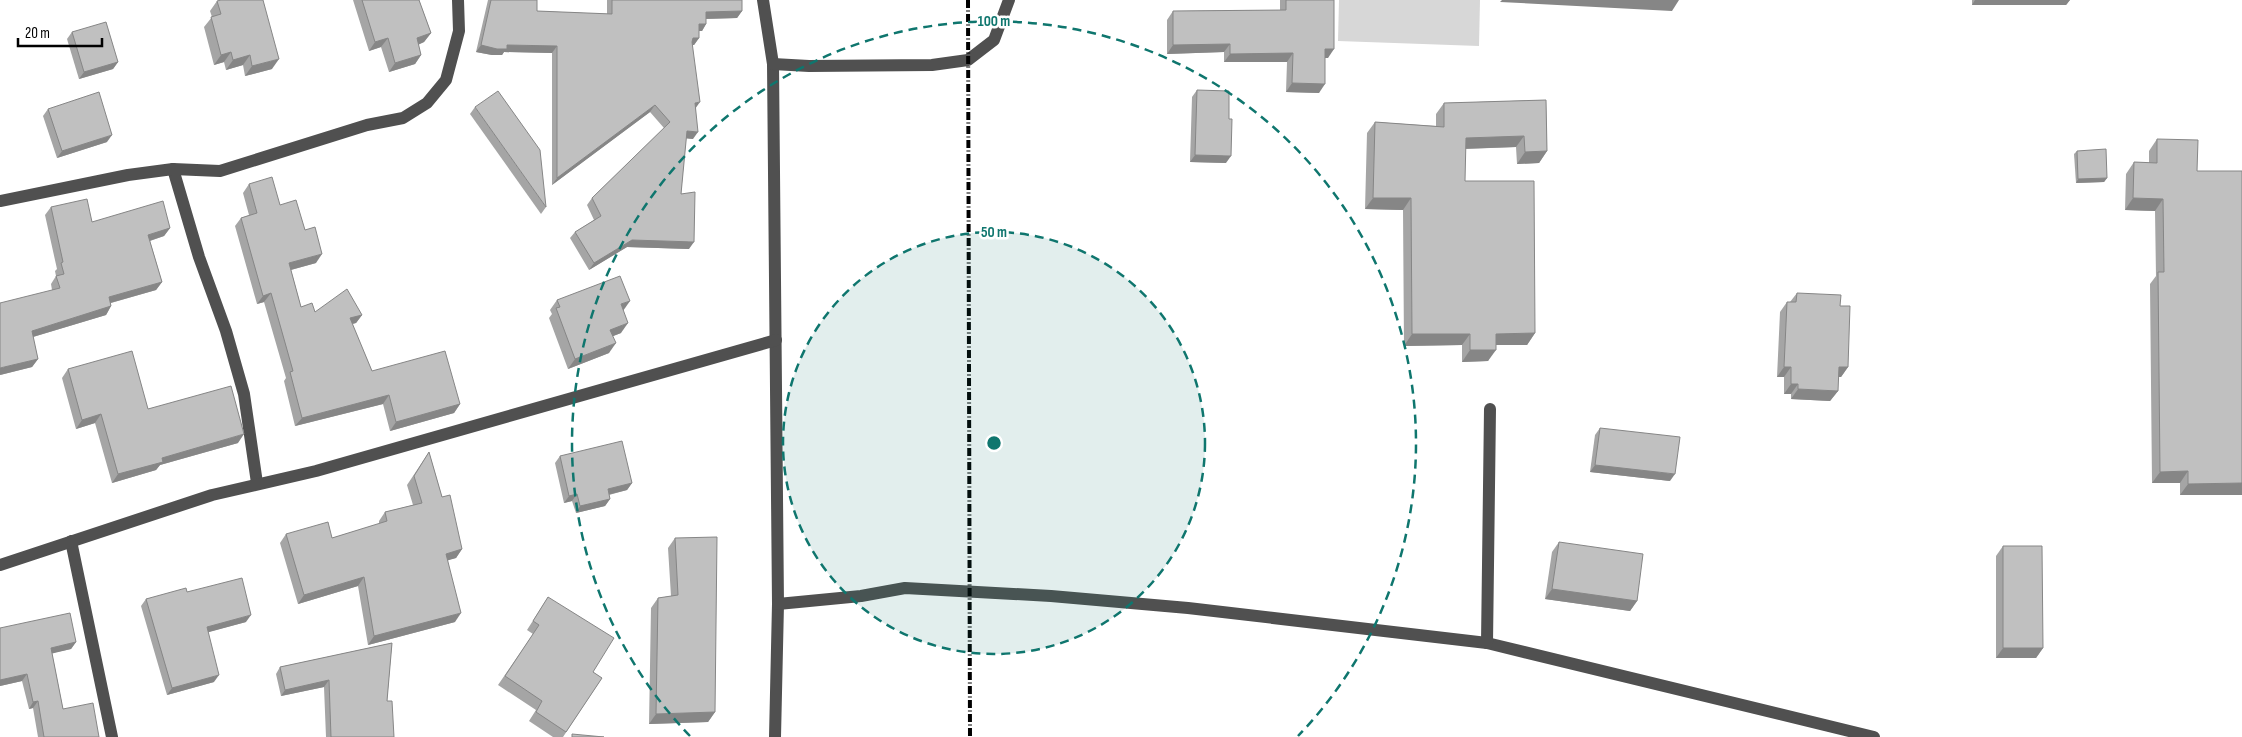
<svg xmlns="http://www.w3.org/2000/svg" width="2242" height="737" font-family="'Sofia Sans Condensed',sans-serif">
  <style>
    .green { fill: #d7d7d7 }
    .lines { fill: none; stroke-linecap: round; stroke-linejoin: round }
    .minor { stroke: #505050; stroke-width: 12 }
    .rail { stroke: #000; stroke-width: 4; stroke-dasharray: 8 2.5 1 2.5; stroke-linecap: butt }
    .wall { fill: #a5a5a5 }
    .shaded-wall { fill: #868686 }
    .building { fill: #c0c0c0; stroke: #868686 }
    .ring { fill: none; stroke: #0f766e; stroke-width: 2.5; stroke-dasharray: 9 6 }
    .centre { fill: #0f766e; stroke: #fff; stroke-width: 2.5 }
    .ring-label { font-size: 15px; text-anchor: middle; font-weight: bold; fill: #0f766e; stroke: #fff; stroke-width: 5; stroke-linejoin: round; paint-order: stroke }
  </style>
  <rect width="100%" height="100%" fill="#fff"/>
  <path class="green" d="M1339,0H1480L1479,46L1338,41Z"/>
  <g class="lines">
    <g class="minor">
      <path d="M763,0L773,64L778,604L775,737"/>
      <path d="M773,64L809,66L932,65L968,60L994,40L1009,0"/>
      <path d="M173,169L199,257L226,331L244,394L257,483"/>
      <path d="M0,201L128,175L173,169L220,171L367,125L403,118L427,103L446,80L459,31L458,0"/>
      <path d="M71,541L112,737"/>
      <path d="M0,565L212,495L316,471L776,340"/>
      <path d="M778,604L861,596L905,588L1051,596L1188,608L1487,643L1874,737"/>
      <path d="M1487,643L1490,409"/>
    </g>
    <path class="rail" d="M968,0L970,737"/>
  </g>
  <g class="wall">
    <path d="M353,0H419L431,33L424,42L418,45L421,55L415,64L389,72L381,47L369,51Z"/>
    <path d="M488,0H537V11L607,14V0H742V11L737,18L706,19V24L702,31H699V38L694,45H692L696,108L693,139L686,138L681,194L689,249L627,247L589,270L570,238L575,232L594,220L587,205L592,198L664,128L650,112L552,185V53L504,52L502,55H492L476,52Z"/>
    <path d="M1280,0H1334L1328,58H1325L1319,93L1286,92L1287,62H1224V52L1167,54V20L1173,11L1280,10Z"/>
    <path d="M1972,0H2070L2066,5H1972Z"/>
    <path d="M217,1L272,69L245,76L243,65L226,70L224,62L214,65L204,27L212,17L210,11Z"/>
    <path d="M72,32L118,62L113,69L79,79L67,39Z"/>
    <path d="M1197,90L1226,163L1190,162L1192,97Z"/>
    <path d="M1546,100L1547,151L1539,163L1517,164L1516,147L1465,149V181L1535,333L1527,345H1496L1488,361L1462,362V345L1404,346L1403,210L1365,209L1367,133L1375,122L1436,126V114L1444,103Z"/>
    <path d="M475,107L546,207L541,214L470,114Z"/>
    <path d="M48,109L107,142L57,158L43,116Z"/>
    <path d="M2157,139L2197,171L2242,495H2180V483H2152L2150,284L2156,276L2155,211L2125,210L2126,174L2134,162L2149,163V151Z"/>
    <path d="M2077,151L2107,178L2104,182L2076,183L2074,154Z"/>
    <path d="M249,184L280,205L305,230L316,263L291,270L301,307L315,312L362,315L356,323L352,324L372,371L460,404L454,413L390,431L383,404L295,426L284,381L286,378L264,302L257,304L235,226L241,218L249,215L243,193Z"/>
    <path d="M51,207L92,222L170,228L164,236L150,241L162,282L156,290L111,303V306L106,315L33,337L38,359L32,367L0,375L52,290L51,284L56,276L55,271L57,269L45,215Z"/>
    <path d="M1797,293L1840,306L1848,367L1841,377H1838V391L1830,401L1791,399V394H1784V377H1777L1780,312L1787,302H1790Z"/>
    <path d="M557,300L623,311L621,333L613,336L609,353L568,369L549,318L552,314L550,310Z"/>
    <path d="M68,369L148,409L238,443L160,465L156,470L112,483L95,423L76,429L62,378Z"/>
    <path d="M1600,428L1670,481L1590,472L1595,435Z"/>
    <path d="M429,452L442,497L462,549L456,558L447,560L455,622L368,645L358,586L298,604L280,543L286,534L332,538L379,524V521L385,512L413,505L407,485Z"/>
    <path d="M560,456L632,483L627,490L609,495L610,499L605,506L576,513L572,501L564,503L555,463Z"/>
    <path d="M675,538L715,712L708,722L649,724L651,608L658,598L671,596L668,548Z"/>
    <path d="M1559,542L1637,601L1630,611L1545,599L1552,552Z"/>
    <path d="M2003,546L2043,648L2036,658H1996V556Z"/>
    <path d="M187,592L246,622L208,632L214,682L167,695L141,606L146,599Z"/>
    <path d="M548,597L593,672L602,678L563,737H553L529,721L536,710L498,685L533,634L527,630Z"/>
    <path d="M0,628L76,642L71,649L52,653L63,709L99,737H38L33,708L29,709L22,681L0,686Z"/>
    <path d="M392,643L387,701L394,737H326L324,687L281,696L276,674L280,667Z"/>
  </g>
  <g class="shaded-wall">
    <path d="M1502,0H1679L1672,11L1500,2Z"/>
    <path d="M1975,0H2070L2066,5H1972Z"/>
    <path d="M742,11L737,18L701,19L706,12Z"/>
    <path d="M699,24H706L702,31H694Z"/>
    <path d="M431,33L424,42L410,48L417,38Z"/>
    <path d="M388,38L381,47L369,51L375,42Z"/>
    <path d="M693,38H699L694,45H688Z"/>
    <path d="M1230,44L1224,52L1167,54L1173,45Z"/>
    <path d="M481,45H507L557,46L552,53L504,52L502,55H492L476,52Z"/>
    <path d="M1325,49H1334L1328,58H1319Z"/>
    <path d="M231,52L224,62L214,65L221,55Z"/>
    <path d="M1293,53L1287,62H1224L1230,54Z"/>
    <path d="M250,55L243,65L226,70L233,60Z"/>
    <path d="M421,55L415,64L389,72L395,63Z"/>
    <path d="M279,59L272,69L245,76L252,66Z"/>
    <path d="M118,62L113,69L79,79L84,72Z"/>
    <path d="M1292,83L1325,84L1319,93L1286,92Z"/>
    <path d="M700,102L695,109V103Z"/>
    <path d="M655,105L650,112L552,185L557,178Z"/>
    <path d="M687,131L698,132L693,139L682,138Z"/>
    <path d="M112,135L107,142L57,158L62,151Z"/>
    <path d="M1524,136L1516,147L1458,149L1466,138Z"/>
    <path d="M1547,151L1539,163L1517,164L1525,152Z"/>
    <path d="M1195,155L1231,156L1226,163L1190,162Z"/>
    <path d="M2107,178L2104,182L2076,183L2078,179Z"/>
    <path d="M1373,198H1411L1403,210L1365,209Z"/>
    <path d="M2133,198L2163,199L2155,211L2125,210Z"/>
    <path d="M170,228L164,236L143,243L148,235Z"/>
    <path d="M632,240L694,242L689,249L627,247L589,270L594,263Z"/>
    <path d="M322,254L316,263L283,272L289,263Z"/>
    <path d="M162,282L156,290L103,305L109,297Z"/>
    <path d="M271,293L264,302L257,304L263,296Z"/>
    <path d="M630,301L623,311L621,304Z"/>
    <path d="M111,306L106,315L26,339L32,331Z"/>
    <path d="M362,315L356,323L344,326L350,318Z"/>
    <path d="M628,323L621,333L603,340L610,330Z"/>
    <path d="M1535,333L1527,345H1488L1496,334Z"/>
    <path d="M1412,334H1470L1462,345L1404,346Z"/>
    <path d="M616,343L609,353L568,369L575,359Z"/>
    <path d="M1470,350H1496L1488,361L1462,362Z"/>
    <path d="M38,359L32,367L0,375V368Z"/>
    <path d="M1784,367H1791L1784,377H1777Z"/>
    <path d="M1839,367H1848L1841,377H1832Z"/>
    <path d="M1791,384H1798L1791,394H1784Z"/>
    <path d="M1798,389L1838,391L1830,401L1791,399Z"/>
    <path d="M389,395L383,404L295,426L302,418Z"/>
    <path d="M460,404L454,413L390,431L396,422Z"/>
    <path d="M101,414L95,423L76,429L82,420Z"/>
    <path d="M244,434L238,443L160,465L156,470L112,483L118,474L162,458Z"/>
    <path d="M1595,465L1675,474L1670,481L1590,472Z"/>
    <path d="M2188,471L2180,483H2152L2160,472Z"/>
    <path d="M632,483L627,490L603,496L608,489Z"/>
    <path d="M2242,483V495H2180L2188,484Z"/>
    <path d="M577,494L572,501L564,503L569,496Z"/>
    <path d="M610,499L605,506L576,513L580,506Z"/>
    <path d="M462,549L456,558L439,563L446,554Z"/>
    <path d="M364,577L358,586L298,604L304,595Z"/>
    <path d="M1552,589L1637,601L1630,611L1545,599Z"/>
    <path d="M461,613L455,622L368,645L374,636Z"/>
    <path d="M251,615L246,622L202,634L207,627Z"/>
    <path d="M76,642L71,649L46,655L51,648Z"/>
    <path d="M2003,648H2043L2036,658H1996Z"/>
    <path d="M27,674L22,681L0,686V680Z"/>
    <path d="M219,675L214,682L167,695L172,688Z"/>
    <path d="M329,680L324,687L281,696L285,690Z"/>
    <path d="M38,701L33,708L29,709L33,702Z"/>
    <path d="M715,712L708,722L649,724L656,714Z"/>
  </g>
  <g class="building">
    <path d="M221,0H263L279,59L252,66L250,55L233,60L231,52L221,55L211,17L221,14L217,1Z"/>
    <path d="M362,0H419L431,33L417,38L421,55L395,63L388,38L375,42Z"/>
    <path d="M491,0H537V11L612,14V0H742V11L706,12V24H699V38H693L692,42L700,102L695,103L698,132L687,131L681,194L695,192L694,242L632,240L594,263L575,232L601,216L592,198L670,122L655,105L557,178V46L507,45V49H497L481,45Z"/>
    <path d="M1286,0H1334V49H1325V84L1292,83L1293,53L1230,54V44L1173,45V11L1286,10Z"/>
    <path d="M106,22L118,62L84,72L72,32Z"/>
    <path d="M1197,90L1229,91V119H1232L1231,156L1195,155Z"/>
    <path d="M498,91L540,150L546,207L475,107Z"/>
    <path d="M99,92L112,135L62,151L48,109Z"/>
    <path d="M1546,100L1547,151L1525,152L1524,136L1466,138L1465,181H1534L1535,333L1496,334V350H1470V334H1412L1411,198H1373L1375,122L1444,127V103Z"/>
    <path d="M2157,139L2198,140L2197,171H2242V483L2188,484V471L2160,472L2158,272H2164L2163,199L2133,198L2134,162L2157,163Z"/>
    <path d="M2106,149L2107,178L2078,179L2077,151Z"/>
    <path d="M272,177L280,205L296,200L305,230L315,227L322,254L289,263L301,307L312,303L315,312L347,289L362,315L350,318L372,371L445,351L460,404L396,422L389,395L302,418L290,372L293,371L271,293L263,296L241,218L257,213L249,184Z"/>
    <path d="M87,199L92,222L163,201L170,228L148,235L162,282L109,297L111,306L32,331L38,359L0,368V303L60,288L56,276L64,274L61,263L63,262L51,207Z"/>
    <path d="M620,276L630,301L621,304L628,323L610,330L616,343L575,359L556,308L560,307L557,300Z"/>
    <path d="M1797,293L1841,295L1840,306H1850L1848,367H1839L1838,391L1798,389V384H1791V367H1784L1787,302H1796Z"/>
    <path d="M132,351L148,409L231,386L244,434L162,458L163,462L118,474L101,414L82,420L68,369Z"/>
    <path d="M1600,428L1680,437L1675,474L1595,465Z"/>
    <path d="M622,441L632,483L608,489L610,499L580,506L577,494L569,496L560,456Z"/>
    <path d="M429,452L442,497L450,495L462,549L446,554L461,613L374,636L364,577L304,595L286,534L328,522L332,538L387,521L385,512L422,503L414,476Z"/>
    <path d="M717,537L715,712L656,714L658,598L678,595L675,538Z"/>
    <path d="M1559,542L1643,554L1637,601L1552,589Z"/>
    <path d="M2003,546H2042L2043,648H2003Z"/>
    <path d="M242,578L251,615L207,627L219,675L172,688L146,599L186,588L187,592Z"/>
    <path d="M548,597L614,638L593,672L602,678L566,732L536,712L542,701L505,676L539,625L533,621Z"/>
    <path d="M70,613L76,642L51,648L63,709L93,703L99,737H44L38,701L33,702L27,674L0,680V628Z"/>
    <path d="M392,643L387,701H392L394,737H331L329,680L285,690L280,667Z"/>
    <path d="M572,734L604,737H572Z"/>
  </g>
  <circle cx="994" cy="443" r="211" fill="#0f766e" fill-opacity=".12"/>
  <g class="ring">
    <circle cx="994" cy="443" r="211"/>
    <path d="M690 736A422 422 0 1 1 1298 736"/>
  </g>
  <circle cx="994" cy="443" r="8" class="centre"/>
  <g class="ring-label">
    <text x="994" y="26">100 m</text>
    <text x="994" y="237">50 m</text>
  </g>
  <path d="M18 38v8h84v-8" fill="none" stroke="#000000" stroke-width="2.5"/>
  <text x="25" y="38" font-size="15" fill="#000000" stroke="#ffffff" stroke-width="4" paint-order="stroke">20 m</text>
</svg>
